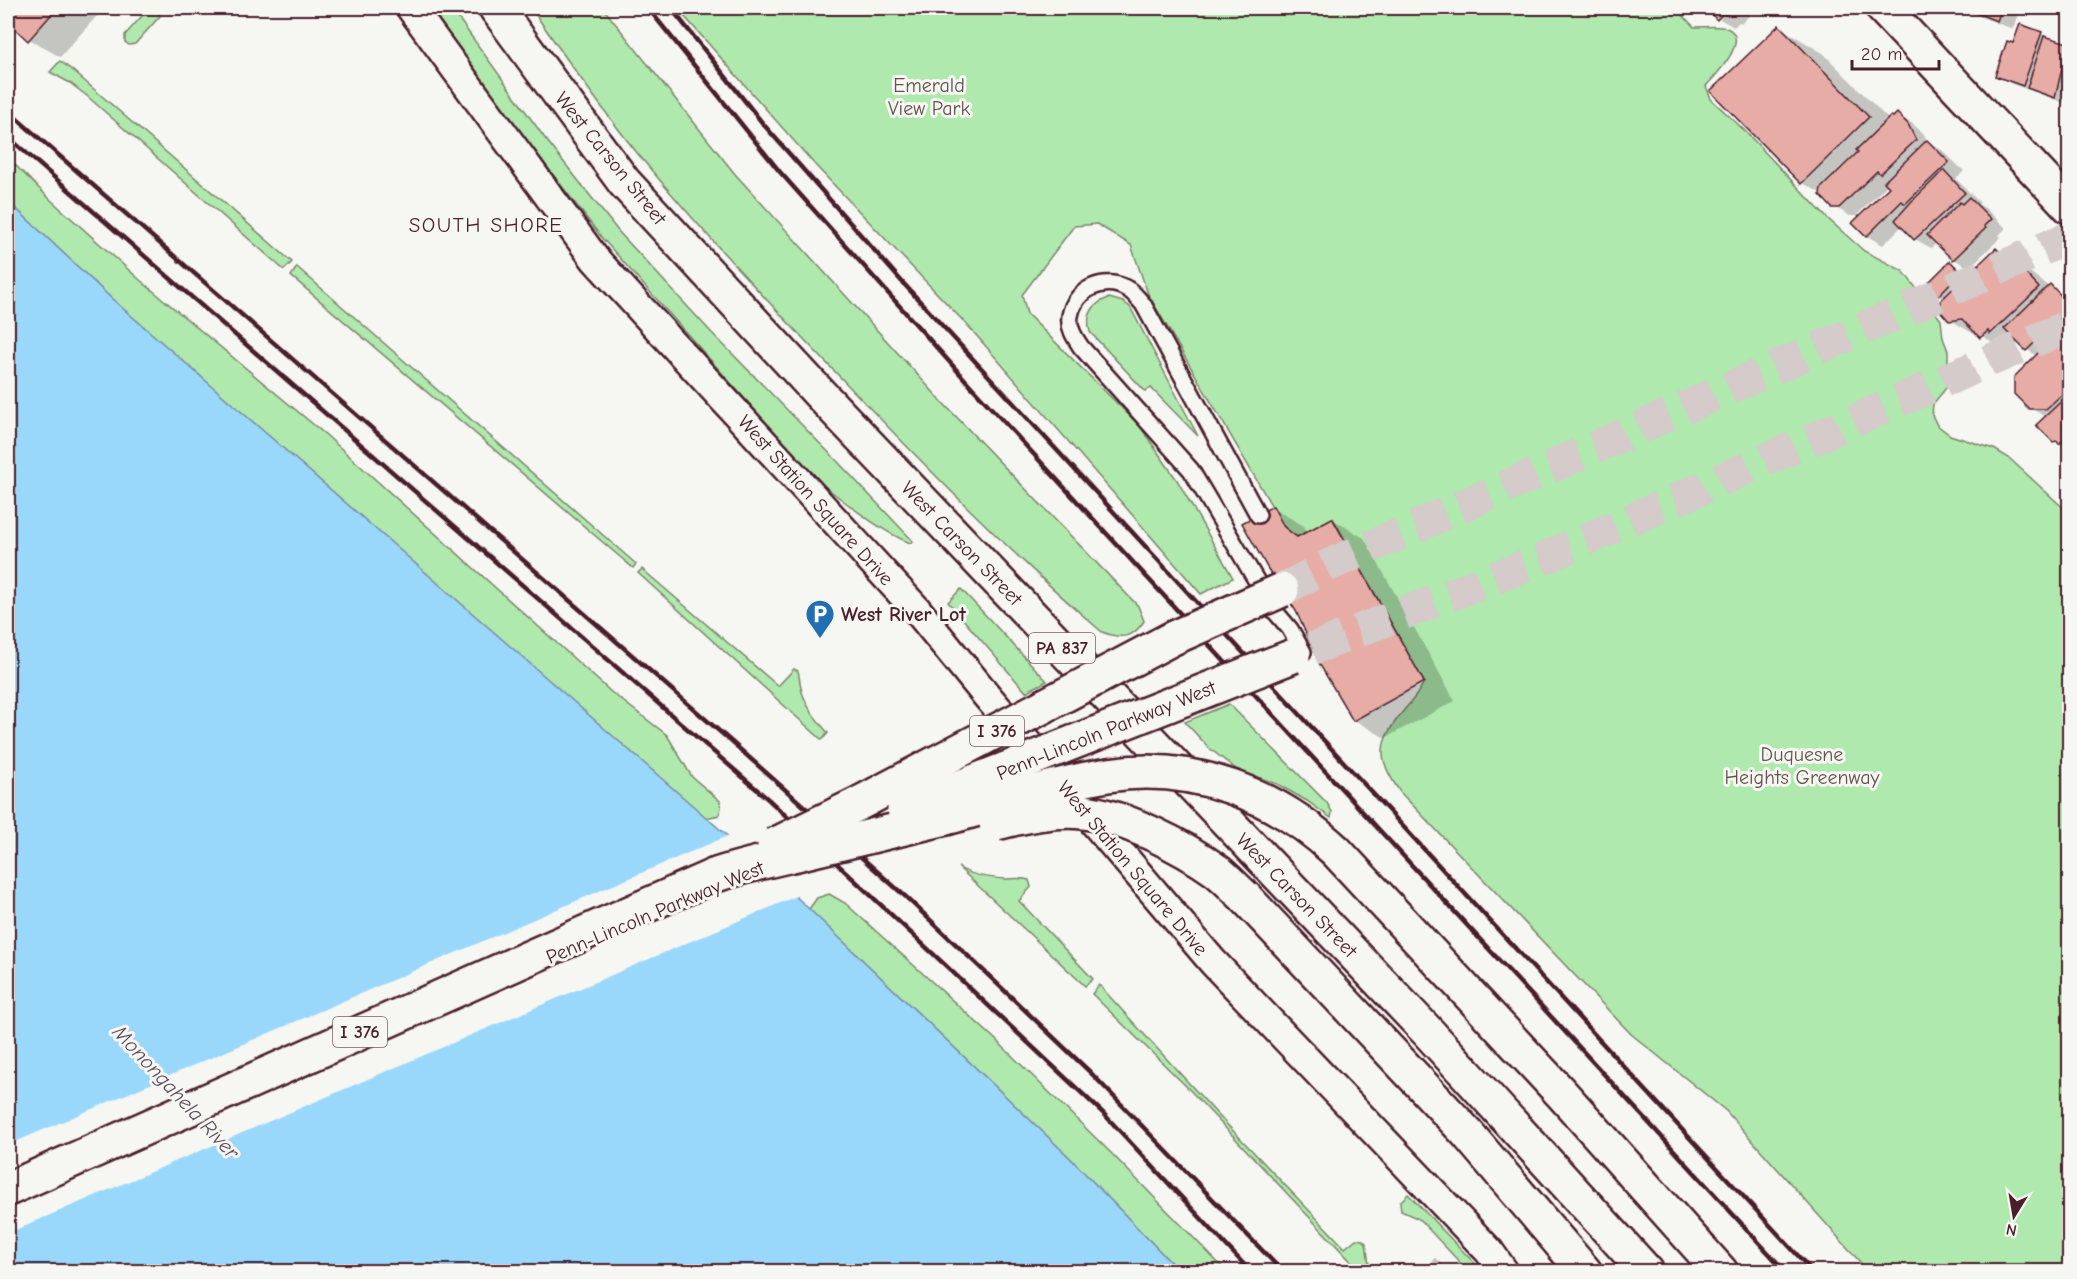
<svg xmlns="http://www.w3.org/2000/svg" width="2077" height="1279" font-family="'Comic Neue',sans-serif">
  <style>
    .green { fill: #afe9ad; stroke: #7c846c; stroke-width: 1.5 }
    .water { fill: #9ad8fb; stroke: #7a8ea8; stroke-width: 1.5 }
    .pier { fill: #f6f6f2 }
    .shadow { fill: #0003 }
    .building { fill: #e7aca6; stroke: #4a1f2b; stroke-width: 1.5 }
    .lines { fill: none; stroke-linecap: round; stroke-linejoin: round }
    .highway-tunnel { stroke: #d4cbca; stroke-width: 33; stroke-dasharray: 33 16; stroke-linecap: butt }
    .lane-casing { stroke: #4a1f2b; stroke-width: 20 }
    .street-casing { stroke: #4a1f2b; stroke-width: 33 }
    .secondary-casing { stroke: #4a1f2b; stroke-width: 38 }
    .primary-casing { stroke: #4a1f2b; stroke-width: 38 }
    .highway-casing { stroke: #4a1f2b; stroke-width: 38 }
    .lane { stroke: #f6f6f2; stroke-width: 15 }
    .street { stroke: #f6f6f2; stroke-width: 28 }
    .secondary { stroke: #f6f6f2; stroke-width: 33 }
    .primary { stroke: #f6f6f2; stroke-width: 33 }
    .highway { stroke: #f6f6f2; stroke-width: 33 }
    .rail { stroke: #4a1f2b; stroke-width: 4.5 }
    .highway-bridge-casing { stroke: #4a1f2b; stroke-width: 38; stroke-linecap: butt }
    .highway-bridge { stroke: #f6f6f2; stroke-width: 33 }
    .labels { text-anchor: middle; stroke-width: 6; stroke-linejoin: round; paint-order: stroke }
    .shield { fill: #f6f6f2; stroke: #7e6067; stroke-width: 1.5 }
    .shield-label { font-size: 18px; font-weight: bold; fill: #4a1f2b }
    .park-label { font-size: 20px; fill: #63524c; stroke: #f6f6f2 }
    .street-label { font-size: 20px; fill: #4a1f2b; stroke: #f6f6f2 }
    .poi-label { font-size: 20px; font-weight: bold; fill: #4a1f2b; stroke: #f6f6f2; text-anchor: start }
    .neighbourhood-label { font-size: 21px; letter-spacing: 1.5px; fill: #4a1f2b; stroke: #f6f6f2 }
    .water-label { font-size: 21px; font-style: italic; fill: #5e4d5f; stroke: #f6f6f2 }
  </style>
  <rect width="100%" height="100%" fill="#f6f6f2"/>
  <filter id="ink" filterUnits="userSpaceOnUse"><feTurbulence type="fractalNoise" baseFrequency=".0167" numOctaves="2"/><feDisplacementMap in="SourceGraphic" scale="12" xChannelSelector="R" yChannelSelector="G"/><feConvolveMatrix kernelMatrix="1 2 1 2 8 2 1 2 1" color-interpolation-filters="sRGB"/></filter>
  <g filter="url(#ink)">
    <g class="green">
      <path d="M149,8H158L160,16L135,44L129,45L125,42V35Z"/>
      <path d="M429,8H451L544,137L618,231L710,331L839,463L913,541L910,543C877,529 848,504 819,482L602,238L473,71Z"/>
      <path d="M531,8H603L735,174L945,405L1138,606L1144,621C1133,639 1120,639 1102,632C1010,553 925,466 842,379C772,306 702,232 638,154C600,107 565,57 531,8Z"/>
      <path d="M677,8H1676L1694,27C1704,27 1718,25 1727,28C1752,39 1714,77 1706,86L1711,99L1744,130L1827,218L1864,251L1903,271L1941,320L1943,338L1948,351V372L1946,388L1933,404L1932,415L1937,425L1950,435L1994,449L2009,458L2069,513V1271H1868L1726,1111L1631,1034L1400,792C1376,756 1377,743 1405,709C1413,700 1419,693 1424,682L1333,518L1297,537L1284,527L1148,294L1131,245L1097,224L1074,226L1022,295L1027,314L1139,425L1177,480L1233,578L1201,594L969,327L816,166Z"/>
      <path d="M60,61L72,70L292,262L284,270L87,96L70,83L50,72Z"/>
      <path d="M8,158L52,201L140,280L326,435L611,692L667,735L692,777L720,801L721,808L719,815L706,818L112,299L8,201Z"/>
      <path d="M297,267L636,564L633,568L291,276Z"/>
      <path d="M1109,298L1123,302L1130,307L1198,436L1151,388L1145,391L1090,332C1085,315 1093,303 1109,298Z"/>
      <path d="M642,569L778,686L794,669L798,671C800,679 800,687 803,695C808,710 818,721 828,733L822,740L638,573Z"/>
      <path d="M961,589L1047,681L1026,692L948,602Z"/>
      <path d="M1229,704L1327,803L1332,812L1331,818L1307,801L1277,784L1236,769L1209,748L1185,722Z"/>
      <path d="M958,867C971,876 989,878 1005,879C1013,879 1021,877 1029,880L1031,887L1019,901L1093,979L1085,986Z"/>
      <path d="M829,894L845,903L995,1039L1111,1153L1226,1271H1179L1069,1157L809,909L817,898Z"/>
      <path d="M1099,985L1218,1115L1345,1248L1356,1239L1363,1240L1366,1243L1370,1271H1360L1186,1086L1092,994Z"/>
      <path d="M1408,1194L1482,1271H1468L1419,1219L1401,1211L1400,1202Z"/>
    </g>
    <path class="water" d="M8,201L112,299L786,887L1069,1157L1179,1271H8Z"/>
    <path class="pier" d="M730,835L799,895L8,1233V1145Z"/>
    <g class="shadow">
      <path d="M8,8H104L60,57L29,39L8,20Z"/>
      <path d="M1707,8H1757L1742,23L1739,22L1734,27L1718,18Z"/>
      <path d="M1965,8H2021L2013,29L1981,17Z"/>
      <path d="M2021,26L2070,45V105L2012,84L1996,75L2014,45Z"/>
      <path d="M1779,27L1823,53L1889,120L1897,115L1913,124L1924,134L1927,141L1943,151L1964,171L1956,179L1980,203L1978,204L1985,208L2006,228L1999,235L2001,237L1969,268L1954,259L1937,243L1931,248L1915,239L1902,226L1883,245L1867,236L1891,187L1888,184L1856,216H1850L1833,206L1822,194L1801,182Z"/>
      <path d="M1996,250L2020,264L2049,287L2050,286L2070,299V457L2066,447L2054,440L2046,417L2030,408L2037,356L2026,349L2020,342L2015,346L2012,345L2005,351L1978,333L1974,334L1950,320L1944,299L1938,296L1950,263L1967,277Z"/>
      <path d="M1273,508L1304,526L1308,533L1332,519L1364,538L1455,701L1385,738L1354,720Z"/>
      <path d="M1435,1258L1448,1268L1445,1271L1432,1261Z"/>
    </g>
    <g class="building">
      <path d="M8,8H57L28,41L8,22Z"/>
      <path d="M1705,8H1732L1725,15L1723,13L1717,20Z"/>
      <path d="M1963,8H2002L1997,21Z"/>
      <path d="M2020,24L2042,32L2023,86L1995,76L2007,41L2013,43Z"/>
      <path d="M1779,25L1869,117L1801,184L1710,91Z"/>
      <path d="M2044,36L2068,43L2055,98L2027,88Z"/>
      <path d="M1897,113L1908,124L1916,140L1880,174L1877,171L1839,208H1832L1820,195L1821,188L1858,152L1856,150L1891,116L1893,117Z"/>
      <path d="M1927,140L1949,162L1905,204L1902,201L1866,237L1852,223L1889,187L1884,182Z"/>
      <path d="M1944,170L1965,193L1914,240L1895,220L1911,202Z"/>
      <path d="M1969,197L1991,219L1984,226L1986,228L1953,260L1927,235L1960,202L1962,204Z"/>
      <path d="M1996,248L2014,267L2017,264L2039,288L1990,334L1988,331L1980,338L1962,319L1949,321L1941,312V300Z"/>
      <path d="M1950,261L1961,272L1937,297L1925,286Z"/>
      <path d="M2050,284L2070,305V308L2026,351L2004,329Z"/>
      <path d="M2070,321V387L2046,409H2029L2014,394V377Z"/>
      <path d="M2070,393V434L2059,444L2057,441L2053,442L2036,425Z"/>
      <path d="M1273,506L1284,527L1297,537L1332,518L1424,682L1353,721L1320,665L1296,611L1268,569L1242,523Z"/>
    </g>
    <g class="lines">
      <g class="highway-tunnel">
        <path d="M1282,590L1329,565L2070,237"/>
        <path d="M1312,649L1535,562L2070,325"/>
      </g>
      <g class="lane-casing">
        <path id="lane" d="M1258,515L1143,304C1138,299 1134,293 1129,290C1106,275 1075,288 1070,316C1068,328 1075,338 1081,347L1191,470L1273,609L1290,629L1303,652"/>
      </g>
      <g class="street-casing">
        <path id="street" d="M411,8L595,259L917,610L987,696L1213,962L1489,1251L1504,1272"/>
      </g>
      <g class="secondary-casing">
        <path id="secondary" d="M1883,8L2070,207"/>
      </g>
      <g class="primary-casing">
        <path id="primary" d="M496,8L624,182L820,394L1428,1032L1647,1272"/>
      </g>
      <g class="highway-casing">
        <g id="highway">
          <path d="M1336,851L1562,1094L1721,1272"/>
          <path d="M1244,896L1467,1133L1585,1272"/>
          <path d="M8,1189L713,876"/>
        </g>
      </g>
      <use href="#lane" class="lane"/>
      <use href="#street" class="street"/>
      <use href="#secondary" class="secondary"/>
      <use href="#primary" class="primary"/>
      <use href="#highway" class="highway"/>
      <g class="rail">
        <path d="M648,8L780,172L970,385L1786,1272"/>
        <path d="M671,8L764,125L904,284L1813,1272"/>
        <path d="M8,111L734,744L906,897L1091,1073L1283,1272"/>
        <path d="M8,137L769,800L1103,1113L1251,1272"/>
      </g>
      <g class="highway-bridge-casing">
        <g id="highway-bridge">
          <path d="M904,809L1293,656"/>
          <path d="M996,823C1024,816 1054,809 1083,812C1124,816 1184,847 1217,871C1226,878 1235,888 1244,896"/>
          <path d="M774,845L858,804L1173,638L1282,590"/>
          <path d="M713,876C742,866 771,860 801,853C848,842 895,830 942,819C997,805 1051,784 1108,775C1192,762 1275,794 1336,851"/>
        </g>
      </g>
      <use href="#highway-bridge" class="highway-bridge"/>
    </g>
  </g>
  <defs>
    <g id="parking-pin" transform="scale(1.5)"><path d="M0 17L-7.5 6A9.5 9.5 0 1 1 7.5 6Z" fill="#1f6fb2" stroke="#f6f6f2"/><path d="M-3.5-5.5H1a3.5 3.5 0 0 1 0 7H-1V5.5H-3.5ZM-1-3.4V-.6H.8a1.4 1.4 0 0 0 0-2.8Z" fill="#fff"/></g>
  </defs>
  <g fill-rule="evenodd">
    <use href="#parking-pin" x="820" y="614"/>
  </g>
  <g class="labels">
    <g class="shield">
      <rect x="1029" y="633" width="66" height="30" rx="4.5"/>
      <rect x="970" y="716" width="54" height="30" rx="4.5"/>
      <rect x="333" y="1017" width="54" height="30" rx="4.5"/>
    </g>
    <g class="shield-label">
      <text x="1062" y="654">PA 837</text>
      <text x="997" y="737">I 376</text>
      <text x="360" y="1038">I 376</text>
    </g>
    <g class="park-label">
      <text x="929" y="92">Emerald<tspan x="929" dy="23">View Park</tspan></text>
      <text x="1802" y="761">Duquesne<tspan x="1802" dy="23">Heights Greenway</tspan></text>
    </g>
    <g class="street-label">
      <text transform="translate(611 158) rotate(51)" y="7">West Carson Street</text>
      <text transform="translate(816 500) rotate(48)" y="7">West Station Square Drive</text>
      <text transform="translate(962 543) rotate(46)" y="7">West Carson Street</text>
      <text transform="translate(1106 730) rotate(-22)" y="7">Penn-Lincoln Parkway West</text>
      <text transform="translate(1133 868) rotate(50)" y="7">West Station Square Drive</text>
      <text transform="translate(1297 895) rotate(46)" y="7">West Carson Street</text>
      <text transform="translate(655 912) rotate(-23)" y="7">Penn-Lincoln Parkway West</text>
    </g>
    <g class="poi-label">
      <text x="841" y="621">West River Lot</text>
    </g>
    <g class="neighbourhood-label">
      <text x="486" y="232">SOUTH SHORE</text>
    </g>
    <g class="water-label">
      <text transform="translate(176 1092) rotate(47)" y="7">Monongahela River</text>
    </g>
  </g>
  <rect width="2077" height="1279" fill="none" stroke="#f6f6f2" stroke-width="30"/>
  <rect x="15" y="15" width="2047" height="1249" fill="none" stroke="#4a1f2b" stroke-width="2" filter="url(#ink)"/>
  <g transform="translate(2014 1216) rotate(191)" stroke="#f6f6f2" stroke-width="4.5" paint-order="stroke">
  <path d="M0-4.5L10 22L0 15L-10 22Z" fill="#4a1f2b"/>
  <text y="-9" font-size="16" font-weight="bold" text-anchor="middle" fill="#4a1f2b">N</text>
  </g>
  <path d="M1852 60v9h87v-9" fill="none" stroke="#4a1f2b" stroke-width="3"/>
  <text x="1861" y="60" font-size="18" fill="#4a1f2b" stroke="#f6f6f2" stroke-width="4.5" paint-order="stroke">20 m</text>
</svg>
